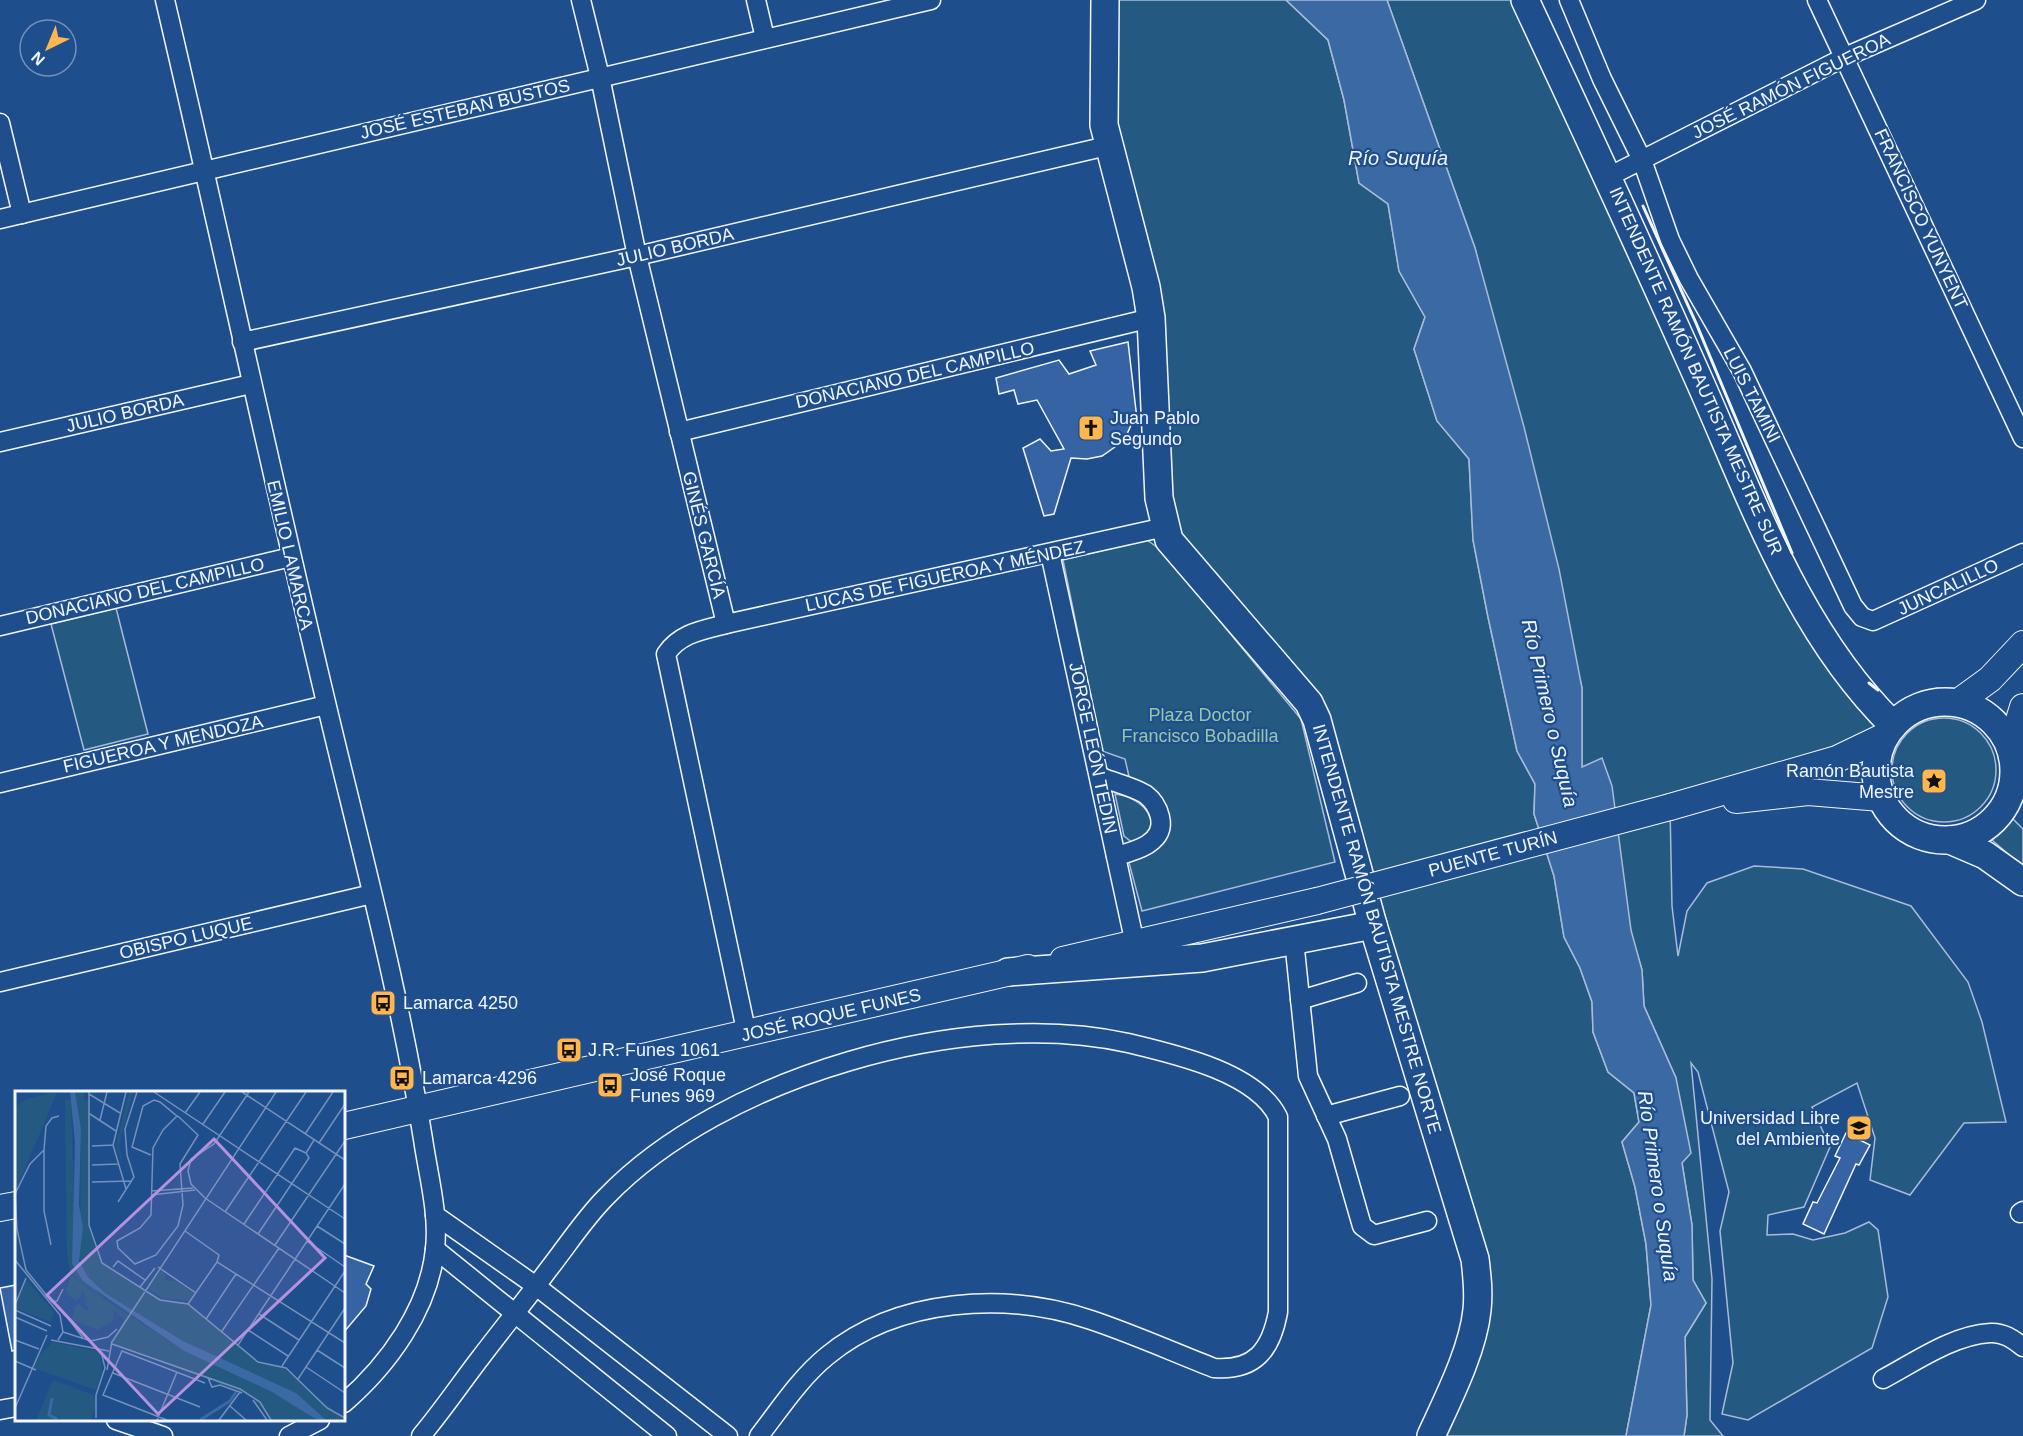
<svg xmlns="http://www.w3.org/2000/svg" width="2023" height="1436" font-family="Helvetica,sans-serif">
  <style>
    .green { fill: #245a82; stroke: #a8bbd7; stroke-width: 1.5 }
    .water { fill: #3b69a3; stroke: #a8bbd7; stroke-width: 1.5 }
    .building { fill: #3563a3; stroke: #f2f6ff; stroke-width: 1.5 }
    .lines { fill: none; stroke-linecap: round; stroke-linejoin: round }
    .minor-casing { stroke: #f2f6ff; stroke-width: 21 }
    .secondary-casing { stroke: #f2f6ff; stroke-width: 28 }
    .primary-casing { stroke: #f2f6ff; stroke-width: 30 }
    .minor { stroke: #1f4e8c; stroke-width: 18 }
    .secondary { stroke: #1f4e8c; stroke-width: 26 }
    .primary { stroke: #1f4e8c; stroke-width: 27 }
    .secondary-bridge-casing { stroke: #f2f6ff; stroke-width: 28; stroke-linecap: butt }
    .secondary-bridge { stroke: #1f4e8c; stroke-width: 26 }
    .wall { stroke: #f2f6ff; stroke-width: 3 }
    .labels { text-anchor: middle; stroke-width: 4.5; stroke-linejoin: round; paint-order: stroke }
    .street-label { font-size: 18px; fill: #f2f6ff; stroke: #1f4e8c }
    .poi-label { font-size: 18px; fill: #f2f6ff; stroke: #1f4e8c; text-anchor: start }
    .park-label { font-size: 18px; fill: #97c8a6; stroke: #1f4e8c }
    .water-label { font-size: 20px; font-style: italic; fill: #f2f6ff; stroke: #1f4e8c }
    .inset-river { fill: none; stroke: #3b69a3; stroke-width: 3 }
    .inset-road { fill: none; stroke: #7391ba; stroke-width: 1.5 }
    .view { fill: #b691df; fill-opacity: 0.15; stroke: #b691df; stroke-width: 3 }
    .inset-edge { fill: none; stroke: #f2f6ff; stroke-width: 3 }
  </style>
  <rect width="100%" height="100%" fill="#1f4e8c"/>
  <g class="green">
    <path d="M1105,0H1286L1328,40L1344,100L1359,183L1388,204L1399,271L1425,317L1414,349L1437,421L1469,459L1473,540L1488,617L1517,751L1535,784L1534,814L1554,876L1564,937L1580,968L1592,1002L1593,1032L1608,1072L1634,1093L1639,1122L1622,1142L1635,1187L1646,1244L1651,1305L1626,1436H1431L1477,1311L1324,743L1169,540L1151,318L1107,146Z"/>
    <path d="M1387,0H1525L1767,532L1893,725L1670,807L1672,906L1678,956L1687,911L1707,883L1754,866L1803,869L1911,906L1968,982L1982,1022L2006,1122L1964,1123L1910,1195L1870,1180L1875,1138L1857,1083L1812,1107L1830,1147L1804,1207L1768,1215L1767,1235L1793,1234L1813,1240L1845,1233L1869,1222L1878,1230L1888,1297L1872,1348L1748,1420L1722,1414L1733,1363L1720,1231L1729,1192L1698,1072L1691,1063L1712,1279L1710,1420L1723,1436H1684L1687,1415L1685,1337L1706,1303L1693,1280L1692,1225L1682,1163L1676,1078L1644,1006L1642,970L1582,768V688L1475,248Z"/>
    <path d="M1147,540L1161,550L1301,719L1335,862L1142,911L1128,859L1155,851L1166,830L1130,781L1125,759L1102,751L1063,560Z"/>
    <path d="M116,608L148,734L84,750L51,624Z"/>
    <circle cx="1944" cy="770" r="52"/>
    <path d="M1115,794C1132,796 1150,806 1152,825L1147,835L1133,843L1124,836Z"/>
    <path d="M2012,818L2023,829V867L1992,840Z"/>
  </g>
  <path class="water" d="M1286,0H1387L1475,248L1524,427L1559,569L1582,688V767L1602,758L1612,786L1631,930L1642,970L1644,1006L1676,1078L1691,1153L1682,1163L1692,1225L1693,1280L1706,1303L1685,1337L1687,1415L1684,1436H1626L1651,1305L1646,1244L1635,1187L1622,1142L1639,1122L1634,1093L1608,1072L1593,1032L1592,1002L1580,968L1564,937L1554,876L1534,814L1535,784L1517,751L1488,617L1473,540L1469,459L1437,421L1414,349L1425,317L1399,271L1388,204L1359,183L1344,100L1328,40Z"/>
  <g class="building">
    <path d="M1128,342L1137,419L1133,421L1126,436L1115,447L1102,456L1087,459L1071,458L1054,514L1044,516L1023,448L1040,439L1051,451L1064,449L1037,400L1018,404L1014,390L999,394L996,378L1059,360L1069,374L1096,365L1090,351Z"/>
    <path d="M1846,1133L1870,1145L1859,1165L1856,1164L1824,1234L1803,1224L1813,1202L1817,1203L1840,1158L1835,1156Z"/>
    <path d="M344,1255L374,1266L366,1284L371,1289L366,1306L344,1332Z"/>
    <path d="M16,1285V1350L12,1351L0,1288Z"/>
  </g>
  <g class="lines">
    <g class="minor-casing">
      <g id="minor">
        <path d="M165,0C226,260 281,521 345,781C374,899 404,1019 423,1139C428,1174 439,1213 435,1249C429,1309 388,1365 344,1403"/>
        <path d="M581,0L600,77L637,256L726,624C703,630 680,633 666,654L747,1035"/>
        <path d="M756,0L765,38"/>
        <path d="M1569,0L1602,79L1642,160L1670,240L1689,279L1742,371L1853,606L1862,617L1873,621L2023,553"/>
        <path d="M1817,0L2023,438"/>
        <path d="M0,123L22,214"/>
        <path d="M1608,177L1845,57L1976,0"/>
        <path d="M0,219L931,0"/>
        <path d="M242,342L637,256L1107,146"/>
        <path d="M679,432L1151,318"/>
        <path d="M0,442L251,384"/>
        <path d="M1050,553L1135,944"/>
        <path d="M726,624L1165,527"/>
        <path d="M0,626L291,557"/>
        <path d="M1101,777C1116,783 1131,786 1145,794C1153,800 1158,808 1160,817C1166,843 1135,851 1116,856"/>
        <path d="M0,783L326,705"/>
        <path d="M1294,940L1308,1076L1337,1139L1362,1226L1374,1235L1427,1221"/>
        <path d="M0,982L372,894"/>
        <path d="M1300,1000L1357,983"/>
        <path d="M1326,1116L1400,1096"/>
        <path d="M2020,1213L2023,1211"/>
        <path d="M435,1215L536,1286L728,1436"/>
        <path d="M435,1249L667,1436"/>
        <path d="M1883,1379C1915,1362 1953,1335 1990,1333C2003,1332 2013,1339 2023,1347"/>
        <path d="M0,1410L16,1407"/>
        <path d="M116,1420L163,1436"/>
        <path d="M289,1436L320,1420"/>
        <path d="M421,1436C442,1411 461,1383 481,1357C503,1328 526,1300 548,1270C567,1246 584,1219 606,1197C721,1077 966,1006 1128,1043C1174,1054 1256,1072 1278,1117V1312C1271,1350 1255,1371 1214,1368C1173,1352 1133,1334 1091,1320C1006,1291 897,1298 827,1356C800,1378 780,1409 759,1436"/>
      </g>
    </g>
    <g class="secondary-casing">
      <g id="secondary">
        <path d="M1957,703L1990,679L2023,644"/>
        <path d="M2010,749L2023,707"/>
        <path d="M1736,800L1808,792L1881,798"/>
        <path d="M1670,807L1837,759L1885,736"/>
        <path d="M1063,960L1317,901"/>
        <path d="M344,1126L1028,968"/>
        <path d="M0,1208L16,1205"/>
      </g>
    </g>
    <g class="primary-casing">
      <g id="primary">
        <path d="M1105,0L1104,125L1146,287L1151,318L1159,498L1169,540L1309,703L1317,720L1373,925L1475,1259C1477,1276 1479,1292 1477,1310C1473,1350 1448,1399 1431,1436"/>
        <path d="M1525,0C1584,126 1642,252 1699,380C1752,499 1798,632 1893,725"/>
        <circle cx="1945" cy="771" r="69"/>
        <path d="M1950,840L1985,855L2023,882"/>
        <path d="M1008,972L1202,958L1373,925"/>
      </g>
    </g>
    <use href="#minor" class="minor"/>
    <use href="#secondary" class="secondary"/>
    <use href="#primary" class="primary"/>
    <g class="secondary-bridge-casing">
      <path id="secondary-bridge" d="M1317,901L1670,807"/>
    </g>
    <use href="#secondary-bridge" class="secondary-bridge"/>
    <g class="wall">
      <path d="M1643,206L1696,323L1792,553"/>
      <path d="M1869,683L1878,690"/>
    </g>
  </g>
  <defs>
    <g id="church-square" transform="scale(1.35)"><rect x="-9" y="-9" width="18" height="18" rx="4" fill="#ffb74d" stroke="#1f4e8c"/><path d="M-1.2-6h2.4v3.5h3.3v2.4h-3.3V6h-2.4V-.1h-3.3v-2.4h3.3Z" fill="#111"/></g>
    <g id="sight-square" transform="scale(1.35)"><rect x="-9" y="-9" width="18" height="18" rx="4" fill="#ffb74d" stroke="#1f4e8c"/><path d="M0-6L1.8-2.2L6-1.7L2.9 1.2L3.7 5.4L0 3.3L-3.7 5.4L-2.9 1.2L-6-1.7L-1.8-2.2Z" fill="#111"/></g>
    <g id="bus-square" transform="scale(1.35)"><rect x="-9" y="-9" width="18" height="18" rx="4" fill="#ffb74d" stroke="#1f4e8c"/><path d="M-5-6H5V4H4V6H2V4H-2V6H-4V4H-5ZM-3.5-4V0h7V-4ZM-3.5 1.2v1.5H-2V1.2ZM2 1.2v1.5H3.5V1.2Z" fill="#111"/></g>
    <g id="university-square" transform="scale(1.35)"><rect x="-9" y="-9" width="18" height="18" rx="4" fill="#ffb74d" stroke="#1f4e8c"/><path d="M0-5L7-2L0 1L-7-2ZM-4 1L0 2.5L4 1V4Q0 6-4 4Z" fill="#111"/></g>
  </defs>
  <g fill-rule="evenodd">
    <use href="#church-square" x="1091" y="428"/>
    <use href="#sight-square" x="1934" y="781"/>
    <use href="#bus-square" x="383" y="1003"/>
    <use href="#bus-square" x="569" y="1050"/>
    <use href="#bus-square" x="402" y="1078"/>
    <use href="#bus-square" x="610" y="1085"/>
    <use href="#university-square" x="1859" y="1128"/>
  </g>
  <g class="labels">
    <g class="street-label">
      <text transform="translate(1791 86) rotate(-26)" y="6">JOSÉ RAMÓN FIGUEROA</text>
      <text transform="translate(465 109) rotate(-13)" y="6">JOSÉ ESTEBAN BUSTOS</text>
      <text transform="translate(1921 219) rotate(65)" y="6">FRANCISCO YUNYENT</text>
      <text transform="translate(675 247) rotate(-13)" y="6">JULIO BORDA</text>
      <text transform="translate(1696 371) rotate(66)" y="6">INTENDENTE RAMÓN BAUTISTA MESTRE SUR</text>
      <text transform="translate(915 375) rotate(-13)" y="6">DONACIANO DEL CAMPILLO</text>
      <text transform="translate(1752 395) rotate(63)" y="6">LUIS TAMINI</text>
      <text transform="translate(125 413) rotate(-13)" y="6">JULIO BORDA</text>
      <text transform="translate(704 535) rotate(76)" y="6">GINÉS GARCÍA</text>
      <text transform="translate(290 555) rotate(77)" y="6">EMILIO LAMARCA</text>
      <text transform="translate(945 576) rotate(-12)" y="6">LUCAS DE FIGUEROA Y MÉNDEZ</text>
      <text transform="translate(1948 587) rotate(-25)" y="6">JUNCALILLO</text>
      <text transform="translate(145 591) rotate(-13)" y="6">DONACIANO DEL CAMPILLO</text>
      <text transform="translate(163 744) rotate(-13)" y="6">FIGUEROA Y MENDOZA</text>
      <text transform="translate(1093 748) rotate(78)" y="6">JORGE LEÓN TEDIN</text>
      <text transform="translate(1493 854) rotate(-15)" y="6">PUENTE TURÍN</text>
      <text transform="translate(1377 929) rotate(74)" y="6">INTENDENTE RAMÓN BAUTISTA MESTRE NORTE</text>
      <text transform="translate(186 938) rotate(-13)" y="6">OBISPO LUQUE</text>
      <text transform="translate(831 1015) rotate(-13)" y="6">JOSÉ ROQUE FUNES</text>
    </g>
    <g class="poi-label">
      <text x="1110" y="424">Juan Pablo<tspan x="1110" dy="21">Segundo</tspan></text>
      <text x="1914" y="777" text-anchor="end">Ramón Bautista<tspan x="1914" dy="21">Mestre</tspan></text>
      <text x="403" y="1009">Lamarca 4250</text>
      <text x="588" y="1056">J.R. Funes 1061</text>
      <text x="630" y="1081">José Roque<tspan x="630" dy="21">Funes 969</tspan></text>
      <text x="422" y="1084">Lamarca 4296</text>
      <text x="1840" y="1124" text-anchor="end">Universidad Libre<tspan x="1840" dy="21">del Ambiente</tspan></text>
    </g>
    <g class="park-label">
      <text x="1200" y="721">Plaza Doctor<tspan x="1200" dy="21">Francisco Bobadilla</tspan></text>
    </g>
    <g class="water-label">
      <text x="1398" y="165">Río Suquía</text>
      <text transform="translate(1550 713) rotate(77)" y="7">Río Primero o Suquía</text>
      <text transform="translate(1658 1186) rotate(82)" y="7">Río Primero o Suquía</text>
    </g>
  </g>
  <g transform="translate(15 1091)">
    <rect width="330" height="330" fill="#1f4e8c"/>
    <path d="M42,1L39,9L0,101V16L11,8ZM60,1H69V9L75,10V138L85,170L145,209L172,212L243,271L265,274L330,329H311L276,301L168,250L90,202L73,186L65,173L66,38L61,9H56L61,180L88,207L169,260L257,301L302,329H256L237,305L97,253L109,229L99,219L98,230L82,239L57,229L60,215L64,213L72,220L74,215L70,213L69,201L61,210L54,205L51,200L56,184L86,207L55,181L52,163L50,9L61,8ZM114,1H118L104,54L107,74L101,54ZM145,179L150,183V189L161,190L179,202L174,210L147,207L133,198ZM11,189L39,221L36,231L0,217ZM38,251L85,261L87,282L81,299L19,277L25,264ZM38,289L78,304L81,314L76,329H21Z" fill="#245a82"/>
    <path d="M55,1H60L66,38L64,114L68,136L64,170L73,186L90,202L168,250L281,302L311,329H302L257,301L169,260L68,190L57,173L60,51Z" fill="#3b69a3"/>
    <path class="inset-river" d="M37,307L34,324L42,328M185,329L215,310L221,301"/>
    <path class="inset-road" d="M74,1V134L87,172L145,209L173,213L243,271L271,277L312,317L330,327M111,1L98,54L111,98M139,1L330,128M227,1L330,69M234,1L199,53L176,68L173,80L176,93L190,107L330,202M74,3L105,22M170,22L185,1M75,23L101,40M44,25L37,27L31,35L29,59L15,73L0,103L2,138L11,179L37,211L42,210L48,198M85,29L92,1M188,33L210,1M290,43L318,1M304,52L330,13M77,55L98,54M29,59V120L36,154M136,64L117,56L128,15L139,9L145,11L162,25L164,26L183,44L165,73L168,114L163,135L141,164L120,173L103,157L102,150L125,137L136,124L138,57L148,39L162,25M77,74L103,73M77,91L116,90M136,100L178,97M136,104L180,99M103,111L119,86L112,64L110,38L122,1M210,121L291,1M229,133L280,57L291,62M302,135L330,153M170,140L204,164L202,171L330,252M243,143L294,67L291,62L299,49M292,150L330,176M260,154L330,50M0,169L45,224L48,241L43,249M98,176L103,170L130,189M143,176L181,202M125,196L140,177M173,213L202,171M0,214L11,187M0,219L36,235M49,222L68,247M244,223L284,249M0,226L32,240M191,228L221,183M233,239L273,265M207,240L264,157M48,241L76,250L93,246L102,238M0,249L24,258M36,249L94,260M97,251L261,1M97,253L225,298L245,311L256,329M223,254L330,93M302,259L330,277M0,270L21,279M267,275L330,180M291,276L330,302M92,279L97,250M98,282L185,316M193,287L197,296L205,294L227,302M283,288L330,217M238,309L252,329M215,315L231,329M0,317L32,244M81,327V304L90,277L86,260M142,329L162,281M152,329L88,304L107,260L190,292M204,329L225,301"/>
    <path class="view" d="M199,48L310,167L143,323L32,204Z"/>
    <rect width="330" height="330" class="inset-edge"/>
  </g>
  <g transform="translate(48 48) rotate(223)"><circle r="28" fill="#1f4e8c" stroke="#7391ba" stroke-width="1.5"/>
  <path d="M0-4.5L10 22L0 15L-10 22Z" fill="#ffb74d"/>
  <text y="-9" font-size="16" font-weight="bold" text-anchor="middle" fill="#f2f6ff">N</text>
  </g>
</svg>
